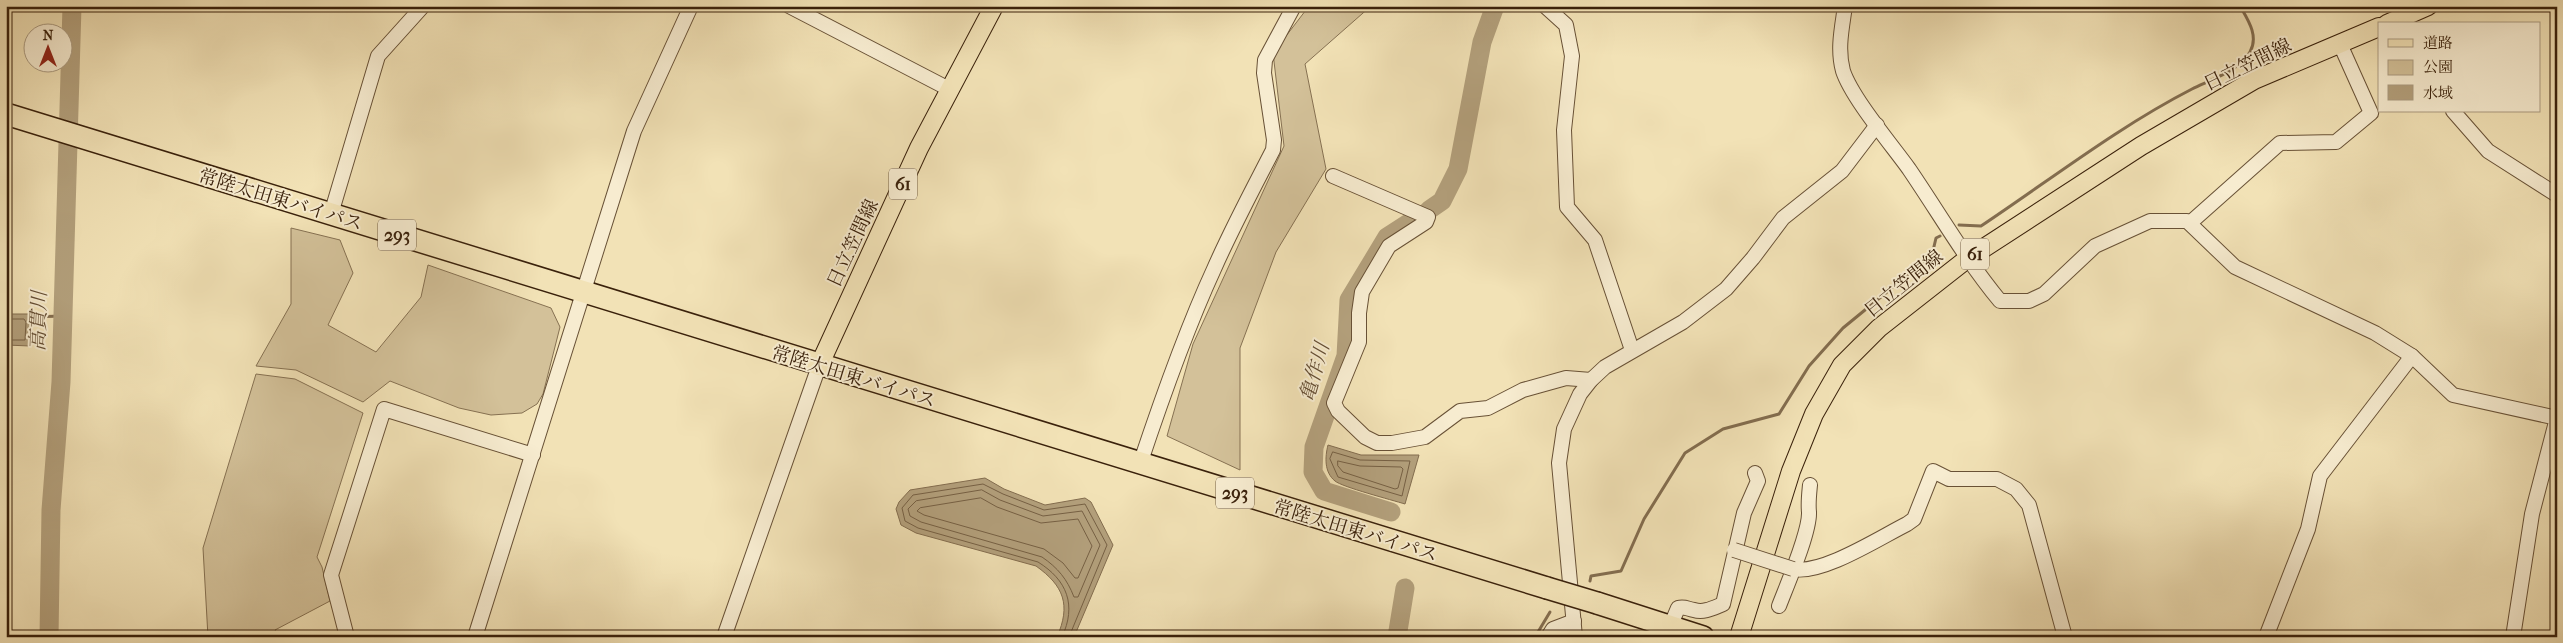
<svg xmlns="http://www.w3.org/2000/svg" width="2563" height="643" font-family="'IM FELL French Canon','Noto Serif JP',serif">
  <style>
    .green { fill: #d3c199; stroke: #867152 }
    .water { fill: #b3a07c; stroke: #836d4f }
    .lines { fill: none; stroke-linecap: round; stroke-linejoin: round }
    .shore { stroke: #766044; stroke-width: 1 }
    .stream { stroke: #836d4f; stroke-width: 3 }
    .river { stroke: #b3a07c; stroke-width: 19 }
    .minor-casing { stroke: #685136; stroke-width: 16 }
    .major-casing { stroke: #3a210b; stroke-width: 20 }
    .highway-casing { stroke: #3a210b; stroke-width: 24 }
    .minor { stroke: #f7ecd0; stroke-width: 14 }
    .major { stroke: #f2e2b6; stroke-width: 18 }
    .highway { stroke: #f2e2b6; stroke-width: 21 }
    .minor-bridge-casing { stroke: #685136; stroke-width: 16; stroke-linecap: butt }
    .highway-bridge-casing { stroke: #3a210b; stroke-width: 24; stroke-linecap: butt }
    .minor-bridge { stroke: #f7ecd0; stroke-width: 14 }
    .highway-bridge { stroke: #f2e2b6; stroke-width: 21 }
    .labels { text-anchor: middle; stroke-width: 4; stroke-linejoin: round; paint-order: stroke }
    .shield { fill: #f7ecd0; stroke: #735e46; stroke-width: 1 }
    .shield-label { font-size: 18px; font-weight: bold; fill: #3a210b }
    .street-label { font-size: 19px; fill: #3a210b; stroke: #f7ecd0 }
    .water-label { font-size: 20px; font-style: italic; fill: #644d33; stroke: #f7ecd0 }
  </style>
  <rect width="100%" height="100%" fill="#f2e2b6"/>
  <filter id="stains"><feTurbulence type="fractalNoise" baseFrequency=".004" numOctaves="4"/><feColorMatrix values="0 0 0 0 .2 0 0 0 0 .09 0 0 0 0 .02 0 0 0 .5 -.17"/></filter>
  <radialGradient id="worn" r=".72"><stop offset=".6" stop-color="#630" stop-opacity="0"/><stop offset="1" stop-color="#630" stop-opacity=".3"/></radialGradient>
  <g class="green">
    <path d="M1309,6H1371L1305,64L1326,169L1276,252L1240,348V470L1167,436L1193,344L1284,146L1273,53Z"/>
    <path d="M291,228L340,240L353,273L328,325L376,352L421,297L428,265L551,308L560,327L543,394L537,404L522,413L491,415L459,408L390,381L363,402L296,370L256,366L291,304Z"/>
    <path d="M256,374L295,379L363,413L317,557L322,567L330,601L275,630L280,637H208L203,548Z"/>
  </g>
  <g class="water">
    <path d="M6,314H31L30,346L6,345Z"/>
    <path d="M1328,445L1361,455H1419L1405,504C1392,500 1342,487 1335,481C1324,472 1325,457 1328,445Z"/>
    <path d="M985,478L1004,489L1045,505L1085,498L1091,502L1113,545L1074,637H1057C1071,605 1064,586 1036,566L916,533L901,525L896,509L899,502L910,490Z"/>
  </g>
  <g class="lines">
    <g class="shore">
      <path d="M6,319H24L26,322L25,340H6"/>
      <path d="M1333,452L1360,460L1410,461L1402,496L1338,477L1330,459Z"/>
      <path d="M1338,461L1360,466L1401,467L1403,469L1398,488L1395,489L1343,472L1338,466Z"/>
      <path d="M982,490L1000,500L1043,516L1082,511L1100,545L1078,597H1074C1067,579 1058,568 1042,557L921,522L910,516L908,509L916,501Z"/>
      <path d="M981,498L997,507L1041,523L1078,519L1092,546L1078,578H1075L1063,563L1044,549L924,515L917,511L920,508Z"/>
      <path d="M1062,637C1077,605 1067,580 1038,562L918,528L905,521L902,508L913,495L983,484L1003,494L1044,510L1085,504L1107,545L1069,637"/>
    </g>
    <g class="stream">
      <path d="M1959,225L1981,226C2050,180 2118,127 2192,89C2210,80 2239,71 2250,52C2259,36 2248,20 2240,6"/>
      <path d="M31,317L62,316"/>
      <path d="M1590,581L1591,576L1621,571L1644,519L1685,453L1723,429L1779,414L1809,366L1843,328L1932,255L1936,238L1940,236"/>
      <path d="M1535,637L1550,612"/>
    </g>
    <g class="river">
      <path d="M1429,210L1442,201L1458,169L1482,42L1495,6"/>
      <path d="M1391,512L1324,491L1313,472L1314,447L1346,356L1349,300L1387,237L1418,217"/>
      <path d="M49,637L51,510L61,382L72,6"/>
      <path d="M1397,637L1405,588"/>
    </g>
    <g class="minor-casing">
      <g id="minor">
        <path d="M789,6L949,89"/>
        <path d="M1545,6L1566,25L1572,56L1564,130L1567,207L1595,240L1632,350"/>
        <path d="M1845,6C1842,28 1837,49 1843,71C1852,98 1891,144 1909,169C1939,213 1966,260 2000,301H2029L2044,294L2095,246L2150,221H2187L2235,267L2375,333L2412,356L2453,395L2557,418"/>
        <path d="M2453,111L2488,151L2557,195"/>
        <path d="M1333,176L1428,217L1426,222L1389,246L1362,292L1359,313V342L1334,403L1338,411L1365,437L1377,443H1392L1425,437L1460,411L1488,408L1523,390L1566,378L1591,380"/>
        <path d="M331,214L378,56L423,6"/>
        <path d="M2190,223L2280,143L2336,142L2371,113L2340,44"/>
        <path d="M1140,464C1162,398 1185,332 1214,269C1232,228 1253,189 1273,150L1274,140L1264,73L1265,60L1294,6"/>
        <path d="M1793,569C1822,575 1879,538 1907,524L1914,519L1933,471L1949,479H1997L2016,489L2029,505L2065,637"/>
        <path d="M1779,606C1787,585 1810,532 1809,512C1808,503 1809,495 1810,485"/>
        <path d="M1670,627L1678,608C1685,606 1687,609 1694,610C1704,613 1713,608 1723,604L1744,513L1758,481L1755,473"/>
        <path d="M347,637L331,575L384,409L533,455"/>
        <path d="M475,637L634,131L691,6"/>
        <path d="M724,637L819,366"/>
        <path d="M1548,637L1553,629L1574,621"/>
        <path d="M1575,637L1559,463L1564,429L1580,394L1591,380L1605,367L1683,322L1726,289L1753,258L1783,218L1842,171L1877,125"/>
        <path d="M2266,637L2308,529L2320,476L2412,356"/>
        <path d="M2513,637L2532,514L2557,418"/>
      </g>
    </g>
    <g class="major-casing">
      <g id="major">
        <path d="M2387,24L2428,6"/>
        <path d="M819,366L919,148L994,6"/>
        <path d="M1739,637L1791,471L1814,414L1842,365L1879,328L1967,259L2141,146L2254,80L2379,27"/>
      </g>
    </g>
    <g class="highway-casing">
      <g id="highway">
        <path d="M6,114L1547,588"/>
        <path d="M1597,603L1703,637"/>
      </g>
    </g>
    <use href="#minor" class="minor"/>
    <use href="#major" class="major"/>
    <use href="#highway" class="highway"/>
    <g class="minor-bridge-casing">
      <path id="minor-bridge" d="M1734,550L1793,569"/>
    </g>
    <g class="highway-bridge-casing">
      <path id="highway-bridge" d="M1547,588L1597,603"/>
    </g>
    <use href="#minor-bridge" class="minor-bridge"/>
    <use href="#highway-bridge" class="highway-bridge"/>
  </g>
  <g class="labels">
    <g class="shield">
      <rect x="889" y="168.5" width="28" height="31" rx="4"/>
      <rect x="378" y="219.5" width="38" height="31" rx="4"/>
      <rect x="1961" y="238.5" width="28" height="31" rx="4"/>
      <rect x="1216" y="477.5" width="38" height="31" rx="4"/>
    </g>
    <g class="shield-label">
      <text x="903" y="190">61</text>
      <text x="397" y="241">293</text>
      <text x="1975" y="260">61</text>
      <text x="1235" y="499">293</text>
    </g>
    <g class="street-label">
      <text transform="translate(2247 64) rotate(-26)" y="7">日立笠間線</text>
      <text transform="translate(281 199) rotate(17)" y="7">常陸太田東バイパス</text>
      <text transform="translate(852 243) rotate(-65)" y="7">日立笠間線</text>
      <text transform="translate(1903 283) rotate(-39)" y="7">日立笠間線</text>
      <text transform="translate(854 376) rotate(17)" y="7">常陸太田東バイパス</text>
      <text transform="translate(1356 530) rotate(17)" y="7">常陸太田東バイパス</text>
    </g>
    <g class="water-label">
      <text transform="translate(38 321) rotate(-88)" y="7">高貫川</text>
      <text transform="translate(1314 372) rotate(-74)" y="7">亀作川</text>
    </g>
  </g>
  <rect width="2563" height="643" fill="none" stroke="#f2e2b6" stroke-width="25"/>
  <rect x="8" y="8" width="2548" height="628" fill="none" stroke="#3a210b" stroke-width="2.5"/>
  <rect x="12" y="12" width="2538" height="618" fill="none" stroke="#3a210b"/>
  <rect x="2378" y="22" width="162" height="90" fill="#f7ecd0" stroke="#ab9b81"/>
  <rect x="2388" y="39" width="25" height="8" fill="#f2e2b6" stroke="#ab9b81"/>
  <text x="2423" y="48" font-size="15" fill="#3a210b">道路</text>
  <rect x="2388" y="60" width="25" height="15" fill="#d3c199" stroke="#ab9b81"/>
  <text x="2423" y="72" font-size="15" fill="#3a210b">公園</text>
  <rect x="2388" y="85" width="25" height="15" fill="#b3a07c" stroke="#ab9b81"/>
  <text x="2423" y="98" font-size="15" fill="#3a210b">水域</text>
  <g transform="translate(48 48)"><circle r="24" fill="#f7ecd0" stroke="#ab9b81"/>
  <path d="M0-4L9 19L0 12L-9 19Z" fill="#8f2418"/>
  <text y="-8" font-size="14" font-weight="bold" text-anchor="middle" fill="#3a210b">N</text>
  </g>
  <rect width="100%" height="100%" filter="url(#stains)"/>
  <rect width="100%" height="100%" fill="url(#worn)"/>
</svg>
